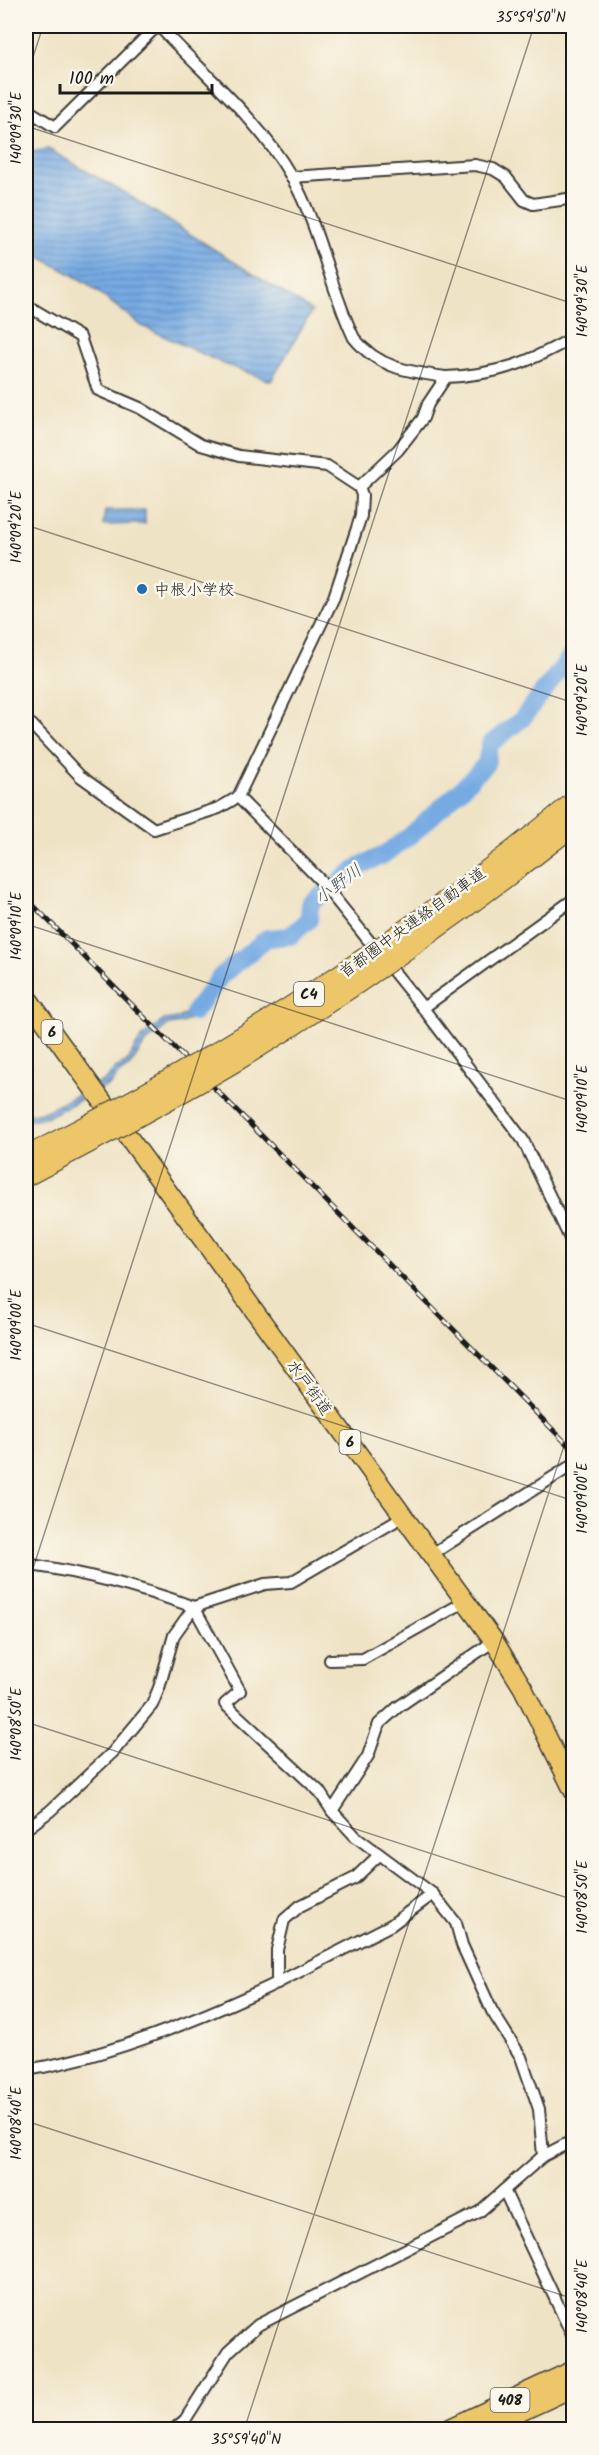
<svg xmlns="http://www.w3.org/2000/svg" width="599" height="2455" font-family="Kalam,'Klee One',sans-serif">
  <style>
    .water { fill: url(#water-rules); stroke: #496380; stroke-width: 1.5 }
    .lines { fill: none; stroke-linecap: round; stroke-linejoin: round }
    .river { stroke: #76aae3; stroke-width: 18 }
    .minor-casing { stroke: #3c3a35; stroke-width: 14 }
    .trunk-casing { stroke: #3c3a35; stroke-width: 21 }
    .minor { stroke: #fff; stroke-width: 10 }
    .trunk { stroke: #ecc669; stroke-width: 18 }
    .rail-casing { stroke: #1c1c1c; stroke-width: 5 }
    .rail { stroke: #fbf7ec; stroke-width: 3; stroke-dasharray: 9; stroke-linecap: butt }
    .motorway-bridge-casing { stroke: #3c3a35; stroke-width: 22; stroke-linecap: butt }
    .motorway-bridge { stroke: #ecc669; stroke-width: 20 }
    .ticks { fill: none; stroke: #1c1c1c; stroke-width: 1.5; stroke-opacity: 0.45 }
    .poi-dot { fill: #1f6fb2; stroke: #fbf7ec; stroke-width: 2 }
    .labels { text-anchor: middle; stroke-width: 5; stroke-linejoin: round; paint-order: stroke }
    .shield { fill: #fbf7ec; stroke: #5f5e5a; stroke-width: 1.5 }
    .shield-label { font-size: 15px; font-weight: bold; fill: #1c1c1c }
    .poi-label { font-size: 16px; fill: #1c1c1c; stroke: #fbf7ec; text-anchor: start }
    .street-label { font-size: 16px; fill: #1c1c1c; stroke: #fbf7ec }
    .water-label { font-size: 18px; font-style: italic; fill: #40556c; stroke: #fbf7ec }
    .neatline { fill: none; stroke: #1c1c1c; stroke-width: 2 }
    .ticks-label { font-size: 15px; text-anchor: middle; fill: #1c1c1c }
  </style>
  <defs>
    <pattern id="water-rules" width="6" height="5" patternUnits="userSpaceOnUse" patternTransform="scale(1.5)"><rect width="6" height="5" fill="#76aae3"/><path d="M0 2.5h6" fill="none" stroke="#608ab7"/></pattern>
  </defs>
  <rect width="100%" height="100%" fill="#fbf7ec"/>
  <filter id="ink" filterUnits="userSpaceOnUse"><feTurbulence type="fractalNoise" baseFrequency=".0167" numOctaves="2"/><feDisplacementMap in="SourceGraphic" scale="12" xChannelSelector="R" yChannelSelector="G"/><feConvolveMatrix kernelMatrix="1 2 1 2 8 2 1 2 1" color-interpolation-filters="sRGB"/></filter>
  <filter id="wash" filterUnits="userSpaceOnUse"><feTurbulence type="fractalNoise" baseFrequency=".008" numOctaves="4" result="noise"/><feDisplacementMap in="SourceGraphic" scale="24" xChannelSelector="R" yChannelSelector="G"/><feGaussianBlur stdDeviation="1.35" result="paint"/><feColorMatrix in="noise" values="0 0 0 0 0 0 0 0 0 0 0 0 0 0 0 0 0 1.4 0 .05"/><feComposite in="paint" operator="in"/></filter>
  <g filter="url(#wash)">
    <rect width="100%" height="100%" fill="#efe3c5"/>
    <g class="water">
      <path d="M48,149L128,195L312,311L271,381L224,364L142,326L85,282L26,249V153Z"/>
      <path d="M105,510H145V524L103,525Z"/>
      <path d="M206,991L210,996L194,1016L182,1023L168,1025L146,1042L130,1066L119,1073L111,1084L49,1116L26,1121V1115L46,1111L107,1079L115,1068L127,1062L141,1038L164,1020L179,1018L190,1011Z"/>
    </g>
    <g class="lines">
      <path class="river" d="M194,1012L221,976L267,938L290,936L309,920L310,904L361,865L382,856L410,836L458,792L486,764L490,744L522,719L574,652"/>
    </g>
  </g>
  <g filter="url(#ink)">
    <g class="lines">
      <g class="minor-casing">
        <g id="minor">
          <path d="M159,26C204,75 257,117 291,176C320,227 329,286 354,338C378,368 409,372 446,377"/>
          <path d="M26,109L55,127L157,26"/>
          <path d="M291,177L475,165L493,169L506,177L524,200L533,204L574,198"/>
          <path d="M26,305L80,337L98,390L140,408L201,445L239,456L327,466L359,487"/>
          <path d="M26,722L32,725L80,776L154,829L219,808L238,797L334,597L361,516L362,495L359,487L398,450L423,418L428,404L446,377C498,375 530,362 574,337"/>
          <path d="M238,797L320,880L423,1008L523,1140L574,1247"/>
          <path d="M423,1008L574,899"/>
          <path d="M432,1554L574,1464"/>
          <path d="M31,1565C87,1573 141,1588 194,1607L240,1691L225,1704L319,1791L332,1811L355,1836L433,1894L456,1923L462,1945L492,2011L521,2057L539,2109L543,2156"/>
          <path d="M330,1660L363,1659L466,1601"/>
          <path d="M332,1811L368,1756L379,1724L398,1707L494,1641"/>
          <path d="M26,1829L50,1811L113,1752L152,1705L159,1688L174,1635L194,1607L265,1584L291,1582L404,1516"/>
          <path d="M277,1983L391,1925L433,1894"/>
          <path d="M26,2070C110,2057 201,2019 277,1983V1950L284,1920L300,1906L355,1878L379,1855"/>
          <path d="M504,2190L574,2339"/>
          <path d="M173,2430L185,2420L228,2352L258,2325L479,2212L543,2156L574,2140"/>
        </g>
      </g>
      <g class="trunk-casing">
        <g id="trunk">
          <path d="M26,996L494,1641L523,1688L574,1792"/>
          <path d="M446,2430L574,2370"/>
          <path d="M481,2430L574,2387"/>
        </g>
      </g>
      <use href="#minor" class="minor"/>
      <use href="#trunk" class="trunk"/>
      <g class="rail-casing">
        <path id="rail" d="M26,898L574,1451"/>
      </g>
      <use href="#rail" class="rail"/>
      <g class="motorway-bridge-casing">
        <g id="motorway-bridge">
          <path d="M26,1157C220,1059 405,940 574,802"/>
          <path d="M26,1176C98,1138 171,1100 241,1058C357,987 467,909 574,825"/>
        </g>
      </g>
      <use href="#motorway-bridge" class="motorway-bridge"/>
    </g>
  </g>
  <path class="ticks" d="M26,79L43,26M26,126L574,304M26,525L574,703M26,924L574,1102M26,1323L574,1501M26,1590L534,26M26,1722L574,1900M26,2121L574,2299M244,2430L574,1415"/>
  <circle class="poi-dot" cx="142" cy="589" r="6"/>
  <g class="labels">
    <g class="shield">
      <rect x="294" y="982" width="30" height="24" rx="4.5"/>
      <rect x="41.5" y="1020" width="21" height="24" rx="4.5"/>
      <rect x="339.5" y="1430" width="21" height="24" rx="4.5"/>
      <rect x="490.5" y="2388" width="39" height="24" rx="4.5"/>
    </g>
    <g class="shield-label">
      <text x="309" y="999">C4</text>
      <text x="52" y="1037">6</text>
      <text x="350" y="1447">6</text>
      <text x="510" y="2405">408</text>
    </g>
    <g class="poi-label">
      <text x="154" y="595">中根小学校</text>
    </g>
    <g class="street-label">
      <text transform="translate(412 922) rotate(-36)" y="6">首都圏中央連絡自動車道</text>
      <text transform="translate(310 1387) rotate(54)" y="6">水戸街道</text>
    </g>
    <g class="water-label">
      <text transform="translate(338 884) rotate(-37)" y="6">小野川</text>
    </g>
  </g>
  <rect width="599" height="2455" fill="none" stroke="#fbf7ec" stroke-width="66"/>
  <path d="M60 84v9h152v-9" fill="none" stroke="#1c1c1c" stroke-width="3"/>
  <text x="69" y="84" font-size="18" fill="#1c1c1c" stroke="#fbf7ec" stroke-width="4.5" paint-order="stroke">100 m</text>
  <rect x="33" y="33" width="533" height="2389" class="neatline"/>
  <g class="ticks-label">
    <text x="531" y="22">35°59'50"N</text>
    <text transform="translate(16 128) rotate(-90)" y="5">140°09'30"E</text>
    <text transform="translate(582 301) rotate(-90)" y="5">140°09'30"E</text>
    <text transform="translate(16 527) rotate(-90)" y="5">140°09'20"E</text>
    <text transform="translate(582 700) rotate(-90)" y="5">140°09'20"E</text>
    <text transform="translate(16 926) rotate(-90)" y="5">140°09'10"E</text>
    <text transform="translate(582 1099) rotate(-90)" y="5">140°09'10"E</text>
    <text transform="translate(16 1325) rotate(-90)" y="5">140°09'00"E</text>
    <text transform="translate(582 1498) rotate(-90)" y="5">140°09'00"E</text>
    <text transform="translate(16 1724) rotate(-90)" y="5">140°08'50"E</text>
    <text transform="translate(582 1897) rotate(-90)" y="5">140°08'50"E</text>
    <text transform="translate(16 2123) rotate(-90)" y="5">140°08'40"E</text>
    <text transform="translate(582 2296) rotate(-90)" y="5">140°08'40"E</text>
    <text x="246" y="2444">35°59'40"N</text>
  </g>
</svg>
